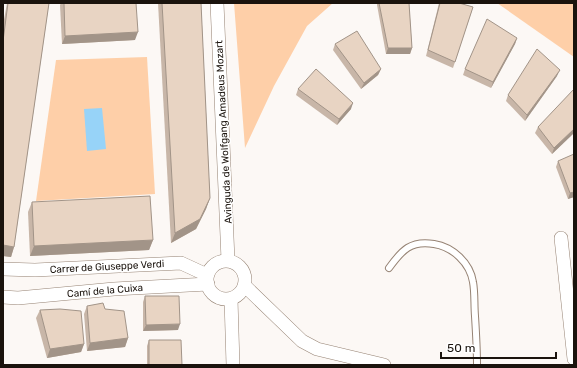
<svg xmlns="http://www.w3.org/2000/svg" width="577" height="368" font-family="Rubik,sans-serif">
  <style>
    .green { fill: #fecfa8 }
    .water { fill: #97d3f8 }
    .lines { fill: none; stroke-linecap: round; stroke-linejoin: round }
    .service-casing { stroke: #968374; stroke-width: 8 }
    .minor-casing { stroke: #968374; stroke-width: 14 }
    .service { stroke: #fff; stroke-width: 6 }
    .minor { stroke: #fff; stroke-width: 13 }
    .wall { fill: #c8b6a8 }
    .shaded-wall { fill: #a29488 }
    .building { fill: #e8d4c3; stroke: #a29488 }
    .labels { text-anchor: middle; stroke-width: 3; stroke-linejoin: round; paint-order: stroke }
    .street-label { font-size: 10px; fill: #1a130d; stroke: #fff }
  </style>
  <rect width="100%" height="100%" fill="#fcf8f5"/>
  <g class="green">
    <path d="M234,3H333L307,26L274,86L245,148Z"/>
    <path d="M497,3H574V57Z"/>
    <path d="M147,57L155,194L36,201L56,60Z"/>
  </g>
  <path class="water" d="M102,108L106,149L87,151L84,109Z"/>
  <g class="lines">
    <g class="service-casing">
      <path id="service" d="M389,268C402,250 411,240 434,244C453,247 470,263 473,282C475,293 474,305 475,316C476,332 477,349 477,365"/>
    </g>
    <g class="minor-casing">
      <g id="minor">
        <path d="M217,3L228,260"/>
        <path d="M561,238L574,359"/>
        <circle cx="226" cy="280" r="19"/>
        <path d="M3,269L35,270L181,263L207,275"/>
        <path d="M245,286L302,341L317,349L384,365"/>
        <path d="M3,297L18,298L114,289L208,284"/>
        <path d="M231,299L233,365"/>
      </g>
    </g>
    <use href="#service" class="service"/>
    <use href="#minor" class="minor"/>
  </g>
  <g class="wall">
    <path d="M7,3H49L14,247L11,257L3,256V25Z"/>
    <path d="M61,3H136L135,40L62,44L60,5Z"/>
    <path d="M158,3H201L210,198L206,209L196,229L171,243Z"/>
    <path d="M377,3H409L412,48L410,54H386L377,5Z"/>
    <path d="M439,3H459L473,7L453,68L426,56Z"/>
    <path d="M517,38L515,44L491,88L463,75L465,69Z"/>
    <path d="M335,44L381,69L378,75L361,89L333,50Z"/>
    <path d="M557,76L525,121L506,101L508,95Z"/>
    <path d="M298,89L351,109L337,125L296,95Z"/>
    <path d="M538,127L574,133L552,154L535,133Z"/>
    <path d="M558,161L574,197L568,199L556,167Z"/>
    <path d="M32,202L153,240L149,250L30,256L28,212Z"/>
    <path d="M145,296L178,330L143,331V302Z"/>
    <path d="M87,306L105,309L128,338L125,347L87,351L84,314Z"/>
    <path d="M40,310L84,344L81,352L47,358L36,318Z"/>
    <path d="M149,340L182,365H147V346Z"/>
  </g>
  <g class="shaded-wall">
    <path d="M138,32L135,40L62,44L65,36Z"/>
    <path d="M517,38L515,44L491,88L493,82Z"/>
    <path d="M388,48H412L410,54H386Z"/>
    <path d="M381,69L378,75L361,89L364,83Z"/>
    <path d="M560,70L557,76L525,121L527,115Z"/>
    <path d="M353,103L351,109L337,125L339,119Z"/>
    <path d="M574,129V133L552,154L554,148Z"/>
    <path d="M574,192V197L568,199L570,193Z"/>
    <path d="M210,198L206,209L196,229L171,243L175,233Z"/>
    <path d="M153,240L149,250L30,256L34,246Z"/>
    <path d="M3,245L14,247L11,257L3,256Z"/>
    <path d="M180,324L178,330L143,331L146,325Z"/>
    <path d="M128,338L125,347L87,351L90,343Z"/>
    <path d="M84,344L81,352L47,358L50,349Z"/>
  </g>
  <g class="building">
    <path d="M8,3H49L14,247L3,245V41Z"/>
    <path d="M64,3H136L138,32L65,36Z"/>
    <path d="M162,3H201L210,198L200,219L175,233Z"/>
    <path d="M379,3H409L412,48H388Z"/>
    <path d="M440,3H459L473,7L455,62L428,50Z"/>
    <path d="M487,19L517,38L493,82L465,69Z"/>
    <path d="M357,31L381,69L364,83L335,44Z"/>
    <path d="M537,49L560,70L527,115L508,95Z"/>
    <path d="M316,69L353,103L339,119L298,89Z"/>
    <path d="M574,89V129L554,148L538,127Z"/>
    <path d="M574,154V192L570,193L558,161Z"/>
    <path d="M150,196L153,240L34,246L32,202Z"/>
    <path d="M145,296H179L180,324L146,325Z"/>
    <path d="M103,303L105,309L124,311L128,338L90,343L87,306Z"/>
    <path d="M60,309L81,311L84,344L50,349L40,310Z"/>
    <path d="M149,340H181L182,365H149Z"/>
  </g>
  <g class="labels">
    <g class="street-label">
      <text transform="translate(223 132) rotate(-93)" y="4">Avinguda de Wolfgang Amadeus Mozart</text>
      <text transform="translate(107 266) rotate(-3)" y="4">Carrer de Giuseppe Verdi</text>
      <text transform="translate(105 290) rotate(-5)" y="4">Camí de la Cuixa</text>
    </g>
  </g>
  <rect width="577" height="368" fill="none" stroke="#1a130d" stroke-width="8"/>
  <path d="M441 352v6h115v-6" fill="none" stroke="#1a130d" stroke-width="2"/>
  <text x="447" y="352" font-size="12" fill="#1a130d" stroke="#ffffff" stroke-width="3" paint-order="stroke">50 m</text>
</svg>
